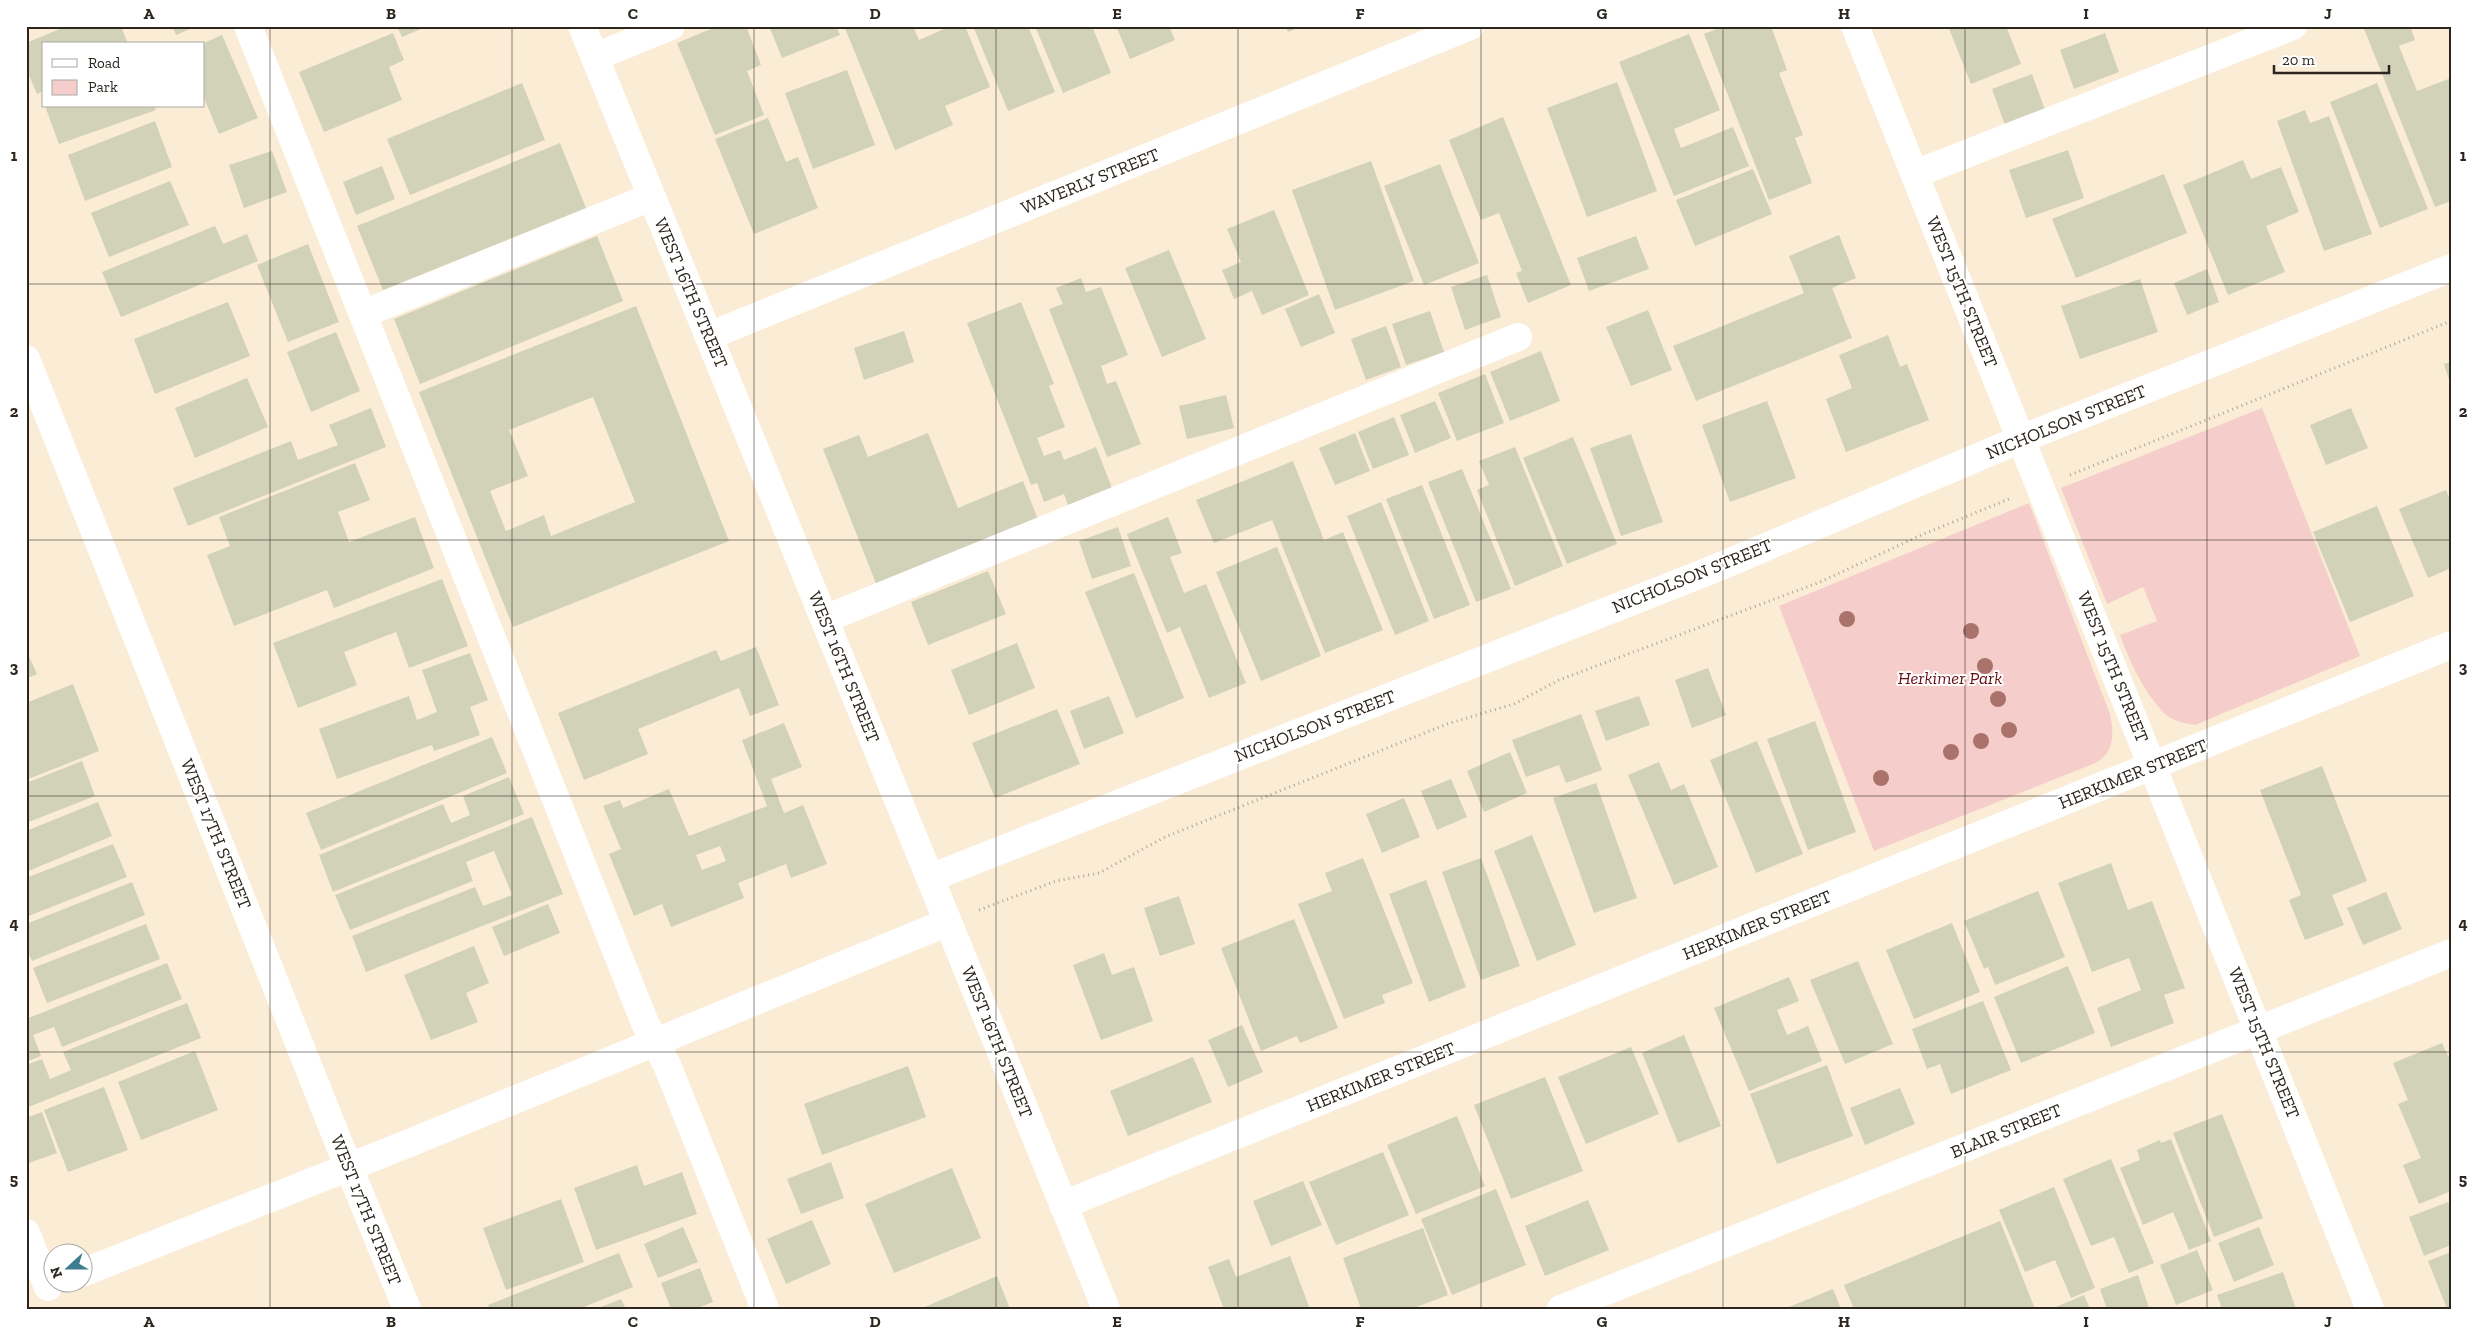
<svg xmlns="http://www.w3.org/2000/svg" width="2477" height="1335" font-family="'Zilla Slab',serif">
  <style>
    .green { fill: #f5cecb }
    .building { fill: #d2d2b9; fill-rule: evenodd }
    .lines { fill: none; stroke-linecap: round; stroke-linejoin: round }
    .path { stroke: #afa493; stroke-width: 3; stroke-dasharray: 1 4; stroke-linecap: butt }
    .minor { stroke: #fff; stroke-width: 28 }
    .tree { fill: #a9736c }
    .grid { fill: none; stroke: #2c261e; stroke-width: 1; stroke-opacity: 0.55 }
    .labels { text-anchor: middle; stroke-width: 4; stroke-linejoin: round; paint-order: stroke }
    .street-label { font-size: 18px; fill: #2c261e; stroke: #fff }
    .park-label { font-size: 18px; font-style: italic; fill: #661015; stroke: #fff }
    .neatline { fill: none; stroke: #2c261e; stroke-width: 2 }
    .grid-label { font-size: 16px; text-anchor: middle; font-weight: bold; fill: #2c261e }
  </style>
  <rect width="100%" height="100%" fill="#fbecd6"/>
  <g class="green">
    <path d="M2262,408L2360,656L2195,725C2185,723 2171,721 2163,712C2143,691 2130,662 2120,635L2157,621L2143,587L2107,604L2061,488Z"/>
    <path d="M2029,503L2110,714C2114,734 2115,754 2093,764L1874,851L1779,606Z"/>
  </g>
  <g class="building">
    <path d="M67,26H121L128,44H44V91L37,94L26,68V43Z"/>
    <path d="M172,26H197L176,35Z"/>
    <path d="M397,26H428L402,37Z"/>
    <path d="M718,26H746L761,65L747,71L764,115L715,135L677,43Z"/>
    <path d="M769,26H836L840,35L782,58Z"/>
    <path d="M844,26H913L919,40L951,26H965L990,87L945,106L953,125L895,150Z"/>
    <path d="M973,26H1028L1055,92L1008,111Z"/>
    <path d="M1035,26H1092L1111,73L1063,93Z"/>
    <path d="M1116,26H1169L1175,40L1130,59Z"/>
    <path d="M1285,26H1303L1288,32Z"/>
    <path d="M1724,26H1771L1787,70L1779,73L1803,135L1795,138L1812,183L1769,200L1704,34Z"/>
    <path d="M1948,26H2006L2021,64L1971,84Z"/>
    <path d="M2363,26H2410L2415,40L2399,46L2417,91L2451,78V201L2435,207Z"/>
    <path d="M393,33L404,60L389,67L402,100L324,132L299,72Z"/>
    <path d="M2105,33L2119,72L2074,89L2060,50Z"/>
    <path d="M1689,34L1720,110L1674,129L1681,148L1733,127L1749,166L1674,196L1619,62Z"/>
    <path d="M222,35L258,118L219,134L204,98V43Z"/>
    <path d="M847,70L875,145L813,169L785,93Z"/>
    <path d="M2032,74L2045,110L2005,125L1992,89Z"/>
    <path d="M1617,82L1657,191L1587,217L1547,108Z"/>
    <path d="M522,83L545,140L410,195L387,139Z"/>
    <path d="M2377,83L2428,209L2380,228L2330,102Z"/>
    <path d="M45,106H154L156,110L59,144Z"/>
    <path d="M2305,110L2310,123L2329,116L2372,234L2324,251L2277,121Z"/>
    <path d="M1503,117L1571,285L1528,303L1516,273L1522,271L1499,213L1481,220L1449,140Z"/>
    <path d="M768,118L786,162L798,157L818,208L754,234L715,139Z"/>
    <path d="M155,121L172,167L85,201L68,155Z"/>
    <path d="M560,143L586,208L383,290L357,226Z"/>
    <path d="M2068,150L2084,198L2026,218L2009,170Z"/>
    <path d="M272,151L287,192L244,208L229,165Z"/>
    <path d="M2243,160L2251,179L2281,167L2299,212L2266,226L2285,272L2228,295L2183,185Z"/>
    <path d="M1371,161L1414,281L1335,310L1292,190Z"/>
    <path d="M1440,164L1479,263L1424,285L1384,186Z"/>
    <path d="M382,166L395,199L356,215L343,182Z"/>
    <path d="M1753,169L1772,214L1695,246L1676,200Z"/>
    <path d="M2164,174L2187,233L2076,278L2052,219Z"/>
    <path d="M170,181L189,225L109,257L91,213Z"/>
    <path d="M1274,210L1309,295L1262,315L1252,291L1234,299L1222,270L1241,262L1227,229Z"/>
    <path d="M215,226L223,244L247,234L258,261L121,317L102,272Z"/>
    <path d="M1839,235L1856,278L1832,288L1852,338L1696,401L1673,346L1804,293L1789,256Z"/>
    <path d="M597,236L623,301L420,384L394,319Z"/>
    <path d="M1636,236L1649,269L1589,291L1577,258Z"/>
    <path d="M308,244L339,322L288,342L257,265Z"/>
    <path d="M1169,250L1206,339L1162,357L1125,268Z"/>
    <path d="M2207,269L2219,302L2187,315L2174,283Z"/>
    <path d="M1487,275L1501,317L1465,330L1451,287Z"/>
    <path d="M1081,278L1086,292L1101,287L1128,355L1101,366L1107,384L1116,381L1141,444L1107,457L1049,309L1063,304L1056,288Z"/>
    <path d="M2140,279L2158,332L2080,359L2061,306Z"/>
    <path d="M1319,294L1335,333L1301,347L1285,309Z"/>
    <path d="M228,302L250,356L155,394L134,339Z"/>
    <path d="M1021,302L1054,384L1049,386L1065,427L1037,438L1044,456L1060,450L1064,460L1096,447L1112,488L1068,505L1064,494L1044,502L1037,483L1031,485L967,323Z"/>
    <path d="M636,306L729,541L513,627L419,392ZM593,397L635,502L551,536L544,515L506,531L490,491L528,476L509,430Z"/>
    <path d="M1648,310L1672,370L1631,386L1606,327Z"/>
    <path d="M1430,311L1444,352L1406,365L1392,324Z"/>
    <path d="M1386,326L1401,367L1366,380L1351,339Z"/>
    <path d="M904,331L914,362L864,380L854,348Z"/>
    <path d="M336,332L360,391L311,412L287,352Z"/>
    <path d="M1888,335L1900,367L1907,364L1929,420L1846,452L1826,399L1852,388L1839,355Z"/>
    <path d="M1541,351L1560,401L1510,421L1490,372Z"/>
    <path d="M2451,362V383H2450L2444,364Z"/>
    <path d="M1485,374L1504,423L1457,441L1438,393Z"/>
    <path d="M247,378L268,427L195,458L175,408Z"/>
    <path d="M1226,395L1234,428L1187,439L1179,406Z"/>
    <path d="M1435,401L1451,438L1415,453L1400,415Z"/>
    <path d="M1767,401L1796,478L1730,502L1702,425Z"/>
    <path d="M371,408L386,447L188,526L173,488L291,441L298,460L338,445L329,425Z"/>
    <path d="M2351,408L2368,448L2326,465L2310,425Z"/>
    <path d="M1394,417L1409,455L1373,469L1358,432Z"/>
    <path d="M928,433L958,508L1023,481L1039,522L877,586L823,449L859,435L868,457Z"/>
    <path d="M1355,433L1370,471L1335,485L1319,448Z"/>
    <path d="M1631,434L1663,522L1621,536L1590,448Z"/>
    <path d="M1573,437L1617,544L1567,564L1523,458Z"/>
    <path d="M1515,447L1563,566L1515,586L1477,490L1489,485L1479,461Z"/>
    <path d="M1293,461L1324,540L1343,532L1383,630L1325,653L1272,520L1214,543L1196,500Z"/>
    <path d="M355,463L370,500L338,512L349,542L415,517L434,568L334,608L327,590L234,626L207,555L230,546L219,517Z"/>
    <path d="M1462,469L1511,589L1476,602L1428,482Z"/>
    <path d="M1422,485L1470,605L1434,619L1386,499Z"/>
    <path d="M2446,490L2451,502V568L2428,578L2399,509Z"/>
    <path d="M1381,502L1429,621L1395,635L1347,516Z"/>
    <path d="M2377,506L2414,596L2350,622L2313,532Z"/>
    <path d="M1168,517L1182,553L1170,557L1184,593L1206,584L1246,683L1209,698L1180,627L1167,633L1127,534Z"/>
    <path d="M1118,527L1131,566L1092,579L1079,541Z"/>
    <path d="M1277,547L1321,656L1261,681L1216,572Z"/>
    <path d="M988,571L1006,614L928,645L911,602Z"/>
    <path d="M1134,573L1184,698L1136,718L1085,592Z"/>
    <path d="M442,579L468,646L409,668L396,632L344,652L357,685L298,708L273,643Z"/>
    <path d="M1017,643L1035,688L969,715L951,670Z"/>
    <path d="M756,647L779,705L750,716L739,688L638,729L648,754L584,780L558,713L716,650L721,661Z"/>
    <path d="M26,650L37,674L26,679Z"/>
    <path d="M470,653L488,700L470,707L480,735L434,751L432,745L337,779L319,729L409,696L417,720L437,712L422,670Z"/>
    <path d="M1708,668L1726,715L1692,728L1675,680Z"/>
    <path d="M73,684L99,751L26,780V703Z"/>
    <path d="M1109,696L1124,733L1084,749L1070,711Z"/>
    <path d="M1639,696L1650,725L1606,741L1595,711Z"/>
    <path d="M1057,709L1080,764L995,798L972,743Z"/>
    <path d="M1581,714L1602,770L1566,783L1559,765L1526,777L1512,740Z"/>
    <path d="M1815,721L1856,832L1808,850L1767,739Z"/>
    <path d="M784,723L802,767L771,779L784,813L803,805L827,864L791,878L786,864L738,883L744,898L671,927L662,904L634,916L609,854L621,849L603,806L620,800L623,808L669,789L689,836L767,806L742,740ZM720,846L726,861L702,870L696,855Z"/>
    <path d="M492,737L507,773L321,850L306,813Z"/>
    <path d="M1757,741L1803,854L1756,873L1710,760Z"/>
    <path d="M1510,752L1527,793L1484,812L1467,771Z"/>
    <path d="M82,761L95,796L26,823V783Z"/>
    <path d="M1659,762L1671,790L1684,784L1718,867L1674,885L1628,775Z"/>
    <path d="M2322,766L2367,881L2332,895L2344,925L2305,940L2289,900L2301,895L2260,790Z"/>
    <path d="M509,777L524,814L333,892L319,855L443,804L451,823L470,815L463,796Z"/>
    <path d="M1451,779L1467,817L1437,830L1421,791Z"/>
    <path d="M1596,783L1637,898L1594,913L1553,798Z"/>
    <path d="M1404,798L1420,837L1382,853L1366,814Z"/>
    <path d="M98,802L112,836L26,872V831Z"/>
    <path d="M532,817L563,894L366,972L352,936L475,887L483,906L512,895L494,851L466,862L473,881L350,930L335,895Z"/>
    <path d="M1532,835L1576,945L1537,961L1494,851Z"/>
    <path d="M113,844L127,877L26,917V878Z"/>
    <path d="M1363,858L1413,983L1382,995L1385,1003L1344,1019L1298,904L1332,891L1325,873Z"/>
    <path d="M1481,858L1520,966L1481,980L1442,872Z"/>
    <path d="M2111,863L2128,910L2152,901L2185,988L2164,995L2174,1023L2111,1047L2097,1008L2141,990L2129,958L2092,972L2058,883Z"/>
    <path d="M1426,880L1466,987L1429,1002L1389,894Z"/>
    <path d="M132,882L145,915L32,961L26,948V924Z"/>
    <path d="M2038,891L2065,957L1995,985L1988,967L1984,969L1964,921Z"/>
    <path d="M2386,892L2402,929L2363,945L2347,908Z"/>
    <path d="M1179,896L1195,944L1160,956L1144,908Z"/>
    <path d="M548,904L560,933L504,956L492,927Z"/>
    <path d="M1294,919L1338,1028L1300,1043L1297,1036L1261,1051L1221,948Z"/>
    <path d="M1952,923L1980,992L1914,1019L1886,950Z"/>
    <path d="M146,924L160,959L47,1003L33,968Z"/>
    <path d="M474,946L489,983L466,993L478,1022L431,1040L404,975Z"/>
    <path d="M1104,953L1112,975L1134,967L1153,1021L1101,1040L1073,965Z"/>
    <path d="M1858,961L1893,1044L1845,1064L1810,980Z"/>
    <path d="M167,963L182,999L62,1047L54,1027L33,1035L41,1056L26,1062V1019Z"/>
    <path d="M2068,966L2095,1033L2021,1063L1994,997Z"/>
    <path d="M1789,977L1799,1001L1777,1010L1787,1035L1808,1026L1822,1061L1749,1091L1714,1008Z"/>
    <path d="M1983,1001L2011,1070L1951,1094L1940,1064L1927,1069L1912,1029Z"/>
    <path d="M187,1003L201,1038L26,1108V1065L42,1059L50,1079L71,1070L63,1052Z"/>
    <path d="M1242,1025L1263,1072L1228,1087L1208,1040Z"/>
    <path d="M1684,1035L1721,1126L1678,1143L1642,1053Z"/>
    <path d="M2442,1043L2448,1056L2451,1054V1191L2419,1204L2403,1165L2421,1158L2398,1104L2408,1100L2393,1063Z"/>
    <path d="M1631,1047L1659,1114L1586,1144L1558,1077Z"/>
    <path d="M195,1051L218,1110L141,1140L118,1082Z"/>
    <path d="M1193,1057L1212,1102L1128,1136L1110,1091Z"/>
    <path d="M1827,1065L1853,1136L1777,1164L1750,1094Z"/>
    <path d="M908,1066L926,1117L822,1155L804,1104Z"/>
    <path d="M1545,1077L1583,1171L1511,1199L1474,1105Z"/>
    <path d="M104,1087L128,1150L68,1172L44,1110Z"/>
    <path d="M1900,1088L1915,1124L1865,1145L1850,1108Z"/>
    <path d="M42,1112L57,1153L26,1164V1118Z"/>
    <path d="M2222,1114L2263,1218L2214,1237L2173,1133Z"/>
    <path d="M1457,1116L1485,1186L1416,1214L1387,1145Z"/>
    <path d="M2171,1139L2211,1241L2189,1250L2173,1212L2143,1225L2120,1168L2140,1160L2137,1150L2160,1140L2161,1143Z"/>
    <path d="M1383,1152L1409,1215L1336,1245L1309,1182Z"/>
    <path d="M2111,1159L2154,1263L2129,1273L2114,1237L2091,1246L2063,1179Z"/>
    <path d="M831,1162L844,1198L801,1214L787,1179Z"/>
    <path d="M637,1165L644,1186L682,1172L697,1214L596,1250L574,1188Z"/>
    <path d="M952,1168L981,1238L894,1273L865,1204Z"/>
    <path d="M1303,1181L1322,1225L1271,1246L1253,1201Z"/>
    <path d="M2054,1187L2095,1288L2071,1298L2055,1260L2025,1272L1999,1210Z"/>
    <path d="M1496,1189L1526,1265L1452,1295L1421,1219Z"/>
    <path d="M561,1199L584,1262L506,1290L483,1228Z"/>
    <path d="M1588,1200L1609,1250L1545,1276L1525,1226Z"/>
    <path d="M2448,1202L2451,1208V1245L2424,1256L2409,1217Z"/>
    <path d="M812,1220L831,1264L786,1284L767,1239Z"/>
    <path d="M2000,1221L2035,1309H1854L1844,1285Z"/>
    <path d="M683,1227L698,1262L658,1278L644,1244Z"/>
    <path d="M2259,1227L2274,1265L2234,1282L2218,1243Z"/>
    <path d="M1423,1228L1448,1295L1411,1309H1361L1343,1258Z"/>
    <path d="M2197,1250L2213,1290L2176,1305L2160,1265Z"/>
    <path d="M2451,1252V1309H2447L2428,1261Z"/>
    <path d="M619,1253L633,1287L579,1309H490L488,1305Z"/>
    <path d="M1290,1256L1310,1309H1224L1208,1267L1229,1259L1236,1277Z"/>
    <path d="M700,1268L713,1302L695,1309H671L661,1283Z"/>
    <path d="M2283,1272L2296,1309H2222L2217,1295Z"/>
    <path d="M2138,1275L2149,1308L2107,1309L2100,1289Z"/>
    <path d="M997,1276L1010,1309H920Z"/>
    <path d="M1833,1289L1841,1309H1784Z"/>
    <path d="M2084,1295L2090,1309H2051Z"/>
    <path d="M621,1299L626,1309H596Z"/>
  </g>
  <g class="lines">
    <g class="path">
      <path d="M2070,475L2451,321"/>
      <path d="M979,910L1056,881L1099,873L1165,837L1447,724L1514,704L1559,680L1820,582L1919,536L2009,499"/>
    </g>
    <g class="minor">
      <path d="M248,26L645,1023L667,1065L765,1309"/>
      <path d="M582,26L1106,1309"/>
      <path d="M1855,26L2370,1309"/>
      <path d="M595,57L671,26"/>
      <path d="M1915,174L2293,26"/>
      <path d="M363,314L651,197"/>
      <path d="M709,336L1470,26"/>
      <path d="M26,359L338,1141L407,1309"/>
      <path d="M825,619L1518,337"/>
      <path d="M930,878L1714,569L2021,439L2451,268"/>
      <path d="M1063,1205L2451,645"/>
      <path d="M26,1233L48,1287"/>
      <path d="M82,1273L407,1144L948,922"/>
      <path d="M1561,1309L2451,953"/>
    </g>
  </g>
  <g class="tree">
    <circle cx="1847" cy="619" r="8"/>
    <circle cx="1971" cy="631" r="8"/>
    <circle cx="1985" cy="666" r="8"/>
    <circle cx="1998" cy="699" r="8"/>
    <circle cx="2009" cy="730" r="8"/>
    <circle cx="1981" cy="741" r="8"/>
    <circle cx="1951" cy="752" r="8"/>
    <circle cx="1881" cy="778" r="8"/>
  </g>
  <path class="grid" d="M270,26V1309M512,26V1309M754,26V1309M996,26V1309M1238,26V1309M1481,26V1309M1723,26V1309M1965,26V1309M2207,26V1309M26,284H2451M26,540H2451M26,796H2451M26,1052H2451"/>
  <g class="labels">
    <g class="street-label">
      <text transform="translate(1090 181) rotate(-22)" y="6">WAVERLY STREET</text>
      <text transform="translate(1962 292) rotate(68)" y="6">WEST 15TH STREET</text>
      <text transform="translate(691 293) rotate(67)" y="6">WEST 16TH STREET</text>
      <text transform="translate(2066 422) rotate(-22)" y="6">NICHOLSON STREET</text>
      <text transform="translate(1692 576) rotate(-22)" y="6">NICHOLSON STREET</text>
      <text transform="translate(844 667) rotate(68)" y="6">WEST 16TH STREET</text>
      <text transform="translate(2113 667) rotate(68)" y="6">WEST 15TH STREET</text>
      <text transform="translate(1315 726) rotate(-21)" y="6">NICHOLSON STREET</text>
      <text transform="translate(2133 774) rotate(-22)" y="6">HERKIMER STREET</text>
      <text transform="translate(216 834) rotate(68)" y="6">WEST 17TH STREET</text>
      <text transform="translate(1757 925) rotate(-22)" y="6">HERKIMER STREET</text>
      <text transform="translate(997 1042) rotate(68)" y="6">WEST 16TH STREET</text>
      <text transform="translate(2264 1043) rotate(68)" y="6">WEST 15TH STREET</text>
      <text transform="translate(1381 1077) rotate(-22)" y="6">HERKIMER STREET</text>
      <text transform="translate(2006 1131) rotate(-22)" y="6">BLAIR STREET</text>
      <text transform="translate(366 1210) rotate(68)" y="6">WEST 17TH STREET</text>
    </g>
    <g class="park-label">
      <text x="1950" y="684">Herkimer Park</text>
    </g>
  </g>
  <rect width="2477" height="1335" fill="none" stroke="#ffffff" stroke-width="55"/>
  <rect x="42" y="42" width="162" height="65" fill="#ffffff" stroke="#aba8a5"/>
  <rect x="52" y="59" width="25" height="8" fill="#ffffff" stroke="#aba8a5"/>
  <text x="88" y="68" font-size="15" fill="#2c261e">Road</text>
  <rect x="52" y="80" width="25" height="15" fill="#f5cecb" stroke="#aba8a5"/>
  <text x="88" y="92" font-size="15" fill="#2c261e">Park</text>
  <g transform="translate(68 1268) rotate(249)"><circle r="24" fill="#ffffff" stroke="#aba8a5"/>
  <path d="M0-4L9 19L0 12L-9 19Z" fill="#3c7d90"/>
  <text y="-8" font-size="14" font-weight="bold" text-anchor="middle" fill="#2c261e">N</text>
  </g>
  <path d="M2274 65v8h115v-8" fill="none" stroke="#2c261e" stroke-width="2.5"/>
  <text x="2282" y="65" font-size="15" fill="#2c261e" stroke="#ffffff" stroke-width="4" paint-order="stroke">20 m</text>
  <rect x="28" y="28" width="2422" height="1280" class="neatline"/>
  <g class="grid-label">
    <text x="149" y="19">A</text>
    <text x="391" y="19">B</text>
    <text x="633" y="19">C</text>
    <text x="875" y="19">D</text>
    <text x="1117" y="19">E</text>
    <text x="1360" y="19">F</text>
    <text x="1602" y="19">G</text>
    <text x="1844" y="19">H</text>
    <text x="2086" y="19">I</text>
    <text x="2328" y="19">J</text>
    <text x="14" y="161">1</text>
    <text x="2463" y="161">1</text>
    <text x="14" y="417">2</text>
    <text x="2463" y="417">2</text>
    <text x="14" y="673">3</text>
    <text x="2463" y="673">3</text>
    <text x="14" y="929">4</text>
    <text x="2463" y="929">4</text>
    <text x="14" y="1185">5</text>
    <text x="2463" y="1185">5</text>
    <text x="149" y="1327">A</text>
    <text x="391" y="1327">B</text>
    <text x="633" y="1327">C</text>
    <text x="875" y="1327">D</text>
    <text x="1117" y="1327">E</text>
    <text x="1360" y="1327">F</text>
    <text x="1602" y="1327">G</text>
    <text x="1844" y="1327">H</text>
    <text x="2086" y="1327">I</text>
    <text x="2328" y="1327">J</text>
  </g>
</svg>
